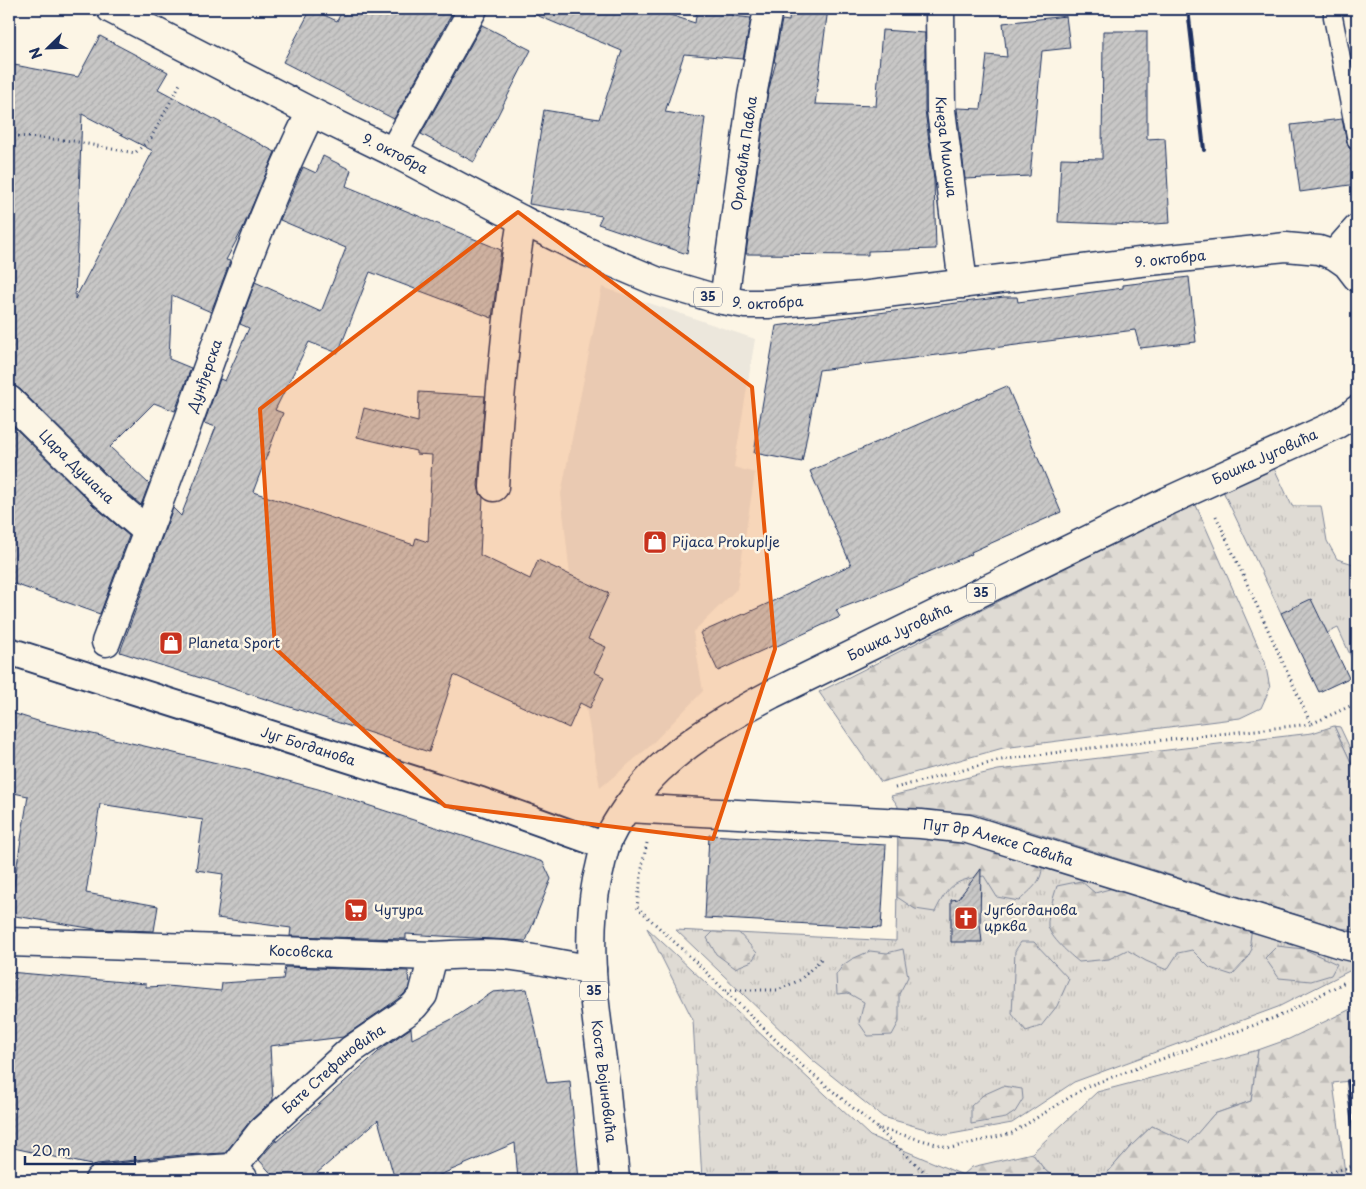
<svg xmlns="http://www.w3.org/2000/svg" width="1366" height="1189" font-family="'Playpen Sans',sans-serif">
  <style>
    .built { fill: #ece7dc }
    .grass { fill: url(#grass-tufts); stroke: #7d8599 }
    .forest { fill: url(#forest-firs); stroke: #7d8599 }
    .building { fill: url(#building-hatch); stroke: #1b2f5e; fill-rule: evenodd }
    .lines { fill: none; stroke-linecap: round; stroke-linejoin: round }
    .service-casing { stroke: #1b2f5e; stroke-width: 21 }
    .pedestrian-casing { stroke: #1b2f5e; stroke-width: 30 }
    .minor-casing { stroke: #1b2f5e; stroke-width: 31 }
    .primary-casing { stroke: #1b2f5e; stroke-width: 31 }
    .path { stroke: #1b2f5e; stroke-width: 3; stroke-dasharray: 1 4; stroke-linecap: butt }
    .service { stroke: #fcf5e5; stroke-width: 18 }
    .pedestrian { stroke: #fcf5e5; stroke-width: 26 }
    .minor { stroke: #fcf5e5; stroke-width: 28 }
    .primary { stroke: #fcf5e5; stroke-width: 28 }
    .rail { stroke: #1b2f5e; stroke-width: 4 }
    .marked { fill: #e8590c; fill-opacity: 0.2; stroke: #e8590c; stroke-width: 4; stroke-linejoin: round }
    .labels { text-anchor: middle; stroke-width: 5; stroke-linejoin: round; paint-order: stroke }
    .shield { fill: #fcf5e5; stroke: #5e6a86; stroke-width: 1 }
    .shield-label { font-size: 12px; font-weight: bold; fill: #1b2f5e }
    .street-label { font-size: 14px; fill: #1b2f5e; stroke: #fcf5e5 }
    .poi-label { font-size: 14px; fill: #1b2f5e; stroke: #fcf5e5; text-anchor: start }
  </style>
  <defs>
    <pattern id="grass-tufts" width="24" height="20" patternUnits="userSpaceOnUse" patternTransform="scale(1.25)"><rect width="24" height="20" fill="#dfdbd4"/><path d="M3 7l-1-3M5 7V3M7 7l1-3M15 17l-1-3M17 17v-4M19 17l1-3" fill="none" stroke="#bfbcb8"/></pattern>
    <pattern id="forest-firs" width="22" height="20" patternUnits="userSpaceOnUse" patternTransform="scale(1.25)"><rect width="22" height="20" fill="#dfdbd4"/><path d="M5 1l3.5 6h-7zM16 11l3.5 6h-7z" fill="#bfbcb8"/></pattern>
    <pattern id="building-hatch" width="6" height="6" patternUnits="userSpaceOnUse" patternTransform="scale(1.25)"><rect width="6" height="6" fill="#c8c7c6"/><path d="M-1 1l2-2M0 6l6-6M5 7l2-2" fill="none" stroke="#ababac"/></pattern>
  </defs>
  <rect width="100%" height="100%" fill="#fcf5e5"/>
  <filter id="ink" filterUnits="userSpaceOnUse"><feTurbulence type="fractalNoise" baseFrequency=".02" numOctaves="2"/><feDisplacementMap in="SourceGraphic" scale="10" xChannelSelector="R" yChannelSelector="G"/><feConvolveMatrix kernelMatrix="1 2 1 2 8 2 1 2 1" color-interpolation-filters="sRGB"/></filter>
  <g filter="url(#ink)">
    <path class="built" d="M602,287L755,339L734,467L755,473L737,589L693,632L703,691L649,747L600,788L582,685L561,494Z"/>
    <g class="grass">
      <path d="M1274,468L1292,506H1321L1327,541L1337,559L1357,565V670L1338,628L1327,633L1281,613L1223,491Z"/>
      <path d="M1334,726L1340,727L1357,763V775Z"/>
      <path d="M898,832L966,838L1357,956V967L1278,1007L1074,1082L1012,1123L946,1135L883,1117L811,1059L676,930L896,941Z"/>
      <path d="M647,928L870,1136L963,1175L966,1180H702L693,1020Z"/>
      <path d="M1258,1050L1251,1101L1214,1114L1189,1144L1152,1126L1131,1146L1101,1180H1056L1044,1169L1032,1153L1097,1092Z"/>
    </g>
    <g class="forest">
      <path d="M1195,503L1265,662L1270,688L1261,708L1240,718L1003,748L881,782L819,692L1180,510Z"/>
      <path d="M1334,726L1357,775V930L1339,928L975,814L897,815L898,806L891,796L998,770L1312,733Z"/>
      <path d="M898,832L966,838L1042,861C1044,882 1032,888 1019,901L997,897L984,876C955,880 948,885 935,912L915,909L897,897Z"/>
      <path d="M1081,881L1095,893L1113,888L1252,926L1250,942L1252,949L1246,960L1232,975L1210,968L1192,950L1178,953L1167,970L1146,961L1127,950L1109,959L1079,962C1070,955 1050,937 1048,926C1047,916 1054,896 1057,886Z"/>
      <path d="M713,932L739,933L757,953L752,961L735,968L716,954L707,938Z"/>
      <path d="M1021,942H1034L1069,979L1057,1006L1041,1026L1026,1031L1012,1014L1015,951Z"/>
      <path d="M1277,946L1304,949L1337,964L1331,975L1311,981L1279,978L1265,958Z"/>
      <path d="M903,949L908,977L899,994V1022L892,1035L868,1036L859,1023L864,1002L848,993L837,994L836,975L843,965L852,959L870,951L887,953Z"/>
      <path d="M1357,1006V1080L1333,1083L1346,1180H1101L1131,1146L1152,1126L1189,1143L1214,1114L1251,1101L1258,1050L1289,1039Z"/>
      <path d="M1003,1086L1022,1089L1023,1099L1015,1112L1006,1118L971,1124V1106L983,1095Z"/>
      <path d="M1032,1153L1044,1169L1056,1180H966L963,1175L972,1167Z"/>
    </g>
    <g class="building">
      <path d="M311,9L337,21L343,9H451L454,10L394,119L283,62Z"/>
      <path d="M522,9H652L695,23L697,9H733V16L751,18L743,59L684,54L665,112L705,118L687,254L598,224L602,216L529,204L544,110L599,119L622,51Z"/>
      <path d="M790,9H828L815,104L876,106L882,30L925,33V110L934,180L936,249L868,251V255L746,254L767,98L771,80L776,62H774L782,20L789,21Z"/>
      <path d="M1066,16L1070,48L1042,51L1030,176L965,179L957,108L981,109L987,55L1007,57L1003,23Z"/>
      <path d="M482,25L531,50L474,162L421,134Z"/>
      <path d="M1103,31H1147V139L1165,138L1170,223L1138,225L1058,222L1061,158L1102,159Z"/>
      <path d="M100,36L168,72L158,89L275,152L242,230L226,260L230,261L211,312L172,295L169,359L191,368L175,411L154,403L110,447L149,484L141,505L115,483L20,389L13,385H9V64L78,77ZM82,114L153,151L75,299Z"/>
      <path d="M1342,119L1347,143L1349,148L1355,151L1357,171V184L1300,192L1291,125Z"/>
      <path d="M323,156L351,170L346,186L501,250L492,318L370,272L338,353L309,342L275,410L283,413L253,492L414,545L416,538L428,542L432,455L416,454V451L357,437L364,408L418,422L419,392L485,396L478,486L480,494L483,497L480,555L530,579L538,560L609,593L588,639L606,647L594,672L604,677L590,708L580,703L569,728L454,675L429,752L120,652L173,508L181,516L216,427L204,423L220,379L225,381L249,328L240,324L255,282L321,312L346,248L280,220L303,167L316,173Z"/>
      <path d="M1189,277L1196,342L1140,348L1135,330L819,370L802,462L754,453L776,326L1004,297H1017L1018,302L1123,288V285Z"/>
      <path d="M1007,386L1061,512L971,552L972,554L885,591L836,610L840,617L775,647L774,645L718,671L700,633L745,613V614L851,565L810,471Z"/>
      <path d="M9,422L93,505L129,536L100,614L9,582Z"/>
      <path d="M1311,599L1349,678L1319,692L1281,613Z"/>
      <path d="M9,712L41,722L247,770L318,789L543,862L551,879L526,941L406,934V939L290,936L291,928L217,918L223,874L196,870L203,820L100,804L86,893L158,906L154,931L95,929L9,915L28,796L9,792Z"/>
      <path d="M709,835L886,845L881,928L705,918Z"/>
      <path d="M981,869L980,924L982,942H951V900L958,899Z"/>
      <path d="M285,967L408,971L409,988L403,995L395,1001L343,1037L270,1046L273,1100L250,1121L225,1153L182,1155L97,1164L91,1167V1165L9,1147V972L146,984V987L167,986L221,991L222,983L283,979Z"/>
      <path d="M527,989L547,1083L570,1081L579,1180H518L515,1143L428,1180H395L378,1120L309,1180H277L259,1160L276,1140V1142L385,1046L411,1028L412,1039L452,1019L493,992Z"/>
    </g>
    <g class="lines">
      <g class="service-casing">
        <path id="service" d="M1333,9V17L1357,141"/>
      </g>
      <g class="pedestrian-casing">
        <g id="pedestrian">
          <path id="s1" d="M9,651L481,801L606,846"/>
        </g>
      </g>
      <g class="minor-casing">
        <g id="minor">
          <path id="s2" d="M940,9L941,110L963,284"/>
          <path d="M393,152L473,9"/>
          <path d="M1334,255L1357,229"/>
          <path id="s3" d="M724,300L752,96L768,9"/>
          <path id="s4" d="M9,400L104,494L147,531"/>
          <path d="M494,487C499,397 507,308 522,220"/>
          <path id="s5" d="M106,642C133,570 161,498 187,425C225,320 261,213 311,112"/>
          <path id="s6" d="M627,808L921,824L968,829L1344,945L1357,948"/>
          <path id="s7" d="M9,942L433,956C456,955 480,953 503,955C533,957 562,966 592,969"/>
          <path d="M99,1180L184,1171L233,1168L243,1178"/>
          <path id="s8" d="M225,1180L233,1168L262,1131L351,1050L404,1014L414,1006L423,995L433,956"/>
        </g>
      </g>
      <g class="primary-casing">
        <g id="primary">
          <path id="s9" d="M111,9L311,112L393,152L522,220L583,250L656,281L717,299L745,304H768L861,296L1140,262L1286,247L1319,250L1334,255L1347,264L1357,277"/>
          <path id="s10" d="M615,1180C614,1164 612,1148 610,1131C607,1108 606,1084 602,1060C594,1000 585,940 597,880C600,869 602,857 605,847C613,824 641,786 659,769C692,738 732,715 772,694L1168,501L1337,424L1350,416L1357,410"/>
        </g>
      </g>
      <g class="path">
        <path d="M9,140L17,136L73,141L112,149L135,153L151,138L181,82"/>
        <path d="M1216,516L1311,724L1357,703"/>
        <path d="M895,788L1001,760L1082,749L1311,724"/>
        <path d="M647,843L643,861L637,907L700,966L800,1064L877,1128L951,1148L1012,1133L1088,1086L1282,1015L1347,981"/>
        <path d="M726,990H778L800,980L823,957"/>
        <path d="M878,1129L929,1176L939,1180"/>
        <path d="M1312,1180L1325,1174L1357,1165"/>
      </g>
      <use href="#service" class="service"/>
      <use href="#pedestrian" class="pedestrian"/>
      <use href="#minor" class="minor"/>
      <use href="#primary" class="primary"/>
      <g class="rail">
        <path d="M1188,9L1204,150"/>
        <path d="M1348,1081L1357,1162"/>
      </g>
    </g>
  </g>
  <path class="marked" d="M518,212L752,387L775,649L713,839L445,806L275,648L260,409Z"/>
  <defs>
    <g id="shop-square" transform="scale(1.25)"><rect x="-9" y="-9" width="18" height="18" rx="4" fill="#c8321e" stroke="#fcf5e5"/><path d="M-5-2.5h2.3a2.7 3.5 0 0 1 5.4 0H5L5.5 6h-11ZM-1.5-2.5h3a1.5 2.3 0 0 0-3 0Z" fill="#fff"/></g>
    <g id="supermarket-square" transform="scale(1.25)"><rect x="-9" y="-9" width="18" height="18" rx="4" fill="#c8321e" stroke="#fcf5e5"/><path d="M-6-5.5h2.5l.6 2H6L4.5 2H-2.5L-4.4-4H-6ZM-1.5 3.2a1.3 1.3 0 1 0 .1 0ZM3 3.2a1.3 1.3 0 1 0 .1 0Z" fill="#fff"/></g>
    <g id="church-square" transform="scale(1.25)"><rect x="-9" y="-9" width="18" height="18" rx="4" fill="#c8321e" stroke="#fcf5e5"/><path d="M-1.2-6h2.4v3.5h3.3v2.4h-3.3V6h-2.4V-.1h-3.3v-2.4h3.3Z" fill="#fff"/></g>
  </defs>
  <g fill-rule="evenodd">
    <use href="#shop-square" x="655" y="542"/>
    <use href="#shop-square" x="171" y="643"/>
    <use href="#supermarket-square" x="356" y="910"/>
    <use href="#church-square" x="966" y="918"/>
  </g>
  <g class="labels">
    <g class="shield">
      <rect x="694" y="287.5" width="28" height="19" rx="4"/>
      <rect x="967" y="583.5" width="28" height="19" rx="4"/>
      <rect x="580" y="981.5" width="28" height="19" rx="4"/>
    </g>
    <g class="shield-label">
      <text x="708" y="301">35</text>
      <text x="981" y="597">35</text>
      <text x="594" y="995">35</text>
    </g>
    <g class="street-label">
      <text dy="5" stroke="none"><textPath href="#s2" startOffset="138">Кнеза Милоша</textPath></text>
      <text dy="5" stroke="none"><textPath href="#s9" startOffset="319">9. октобра</textPath></text>
      <text dy="5" stroke="none"><textPath href="#s3" startOffset="148">Орловића Павла</textPath></text>
      <text dy="5" stroke="none"><textPath href="#s9" startOffset="1129">9. октобра</textPath></text>
      <text dy="5" stroke="none"><textPath href="#s9" startOffset="724">9. октобра</textPath></text>
      <text dy="5" stroke="none"><textPath href="#s5" startOffset="284">Дунђерска</textPath></text>
      <text dy="5" stroke="none"><textPath href="#s10" startOffset="1114">Бошка Југовића</textPath></text>
      <text dy="5" stroke="none"><textPath href="#s4" startOffset="95">Цара Душана</textPath></text>
      <text dy="5" stroke="none"><textPath href="#s10" startOffset="709">Бошка Југовића</textPath></text>
      <text dy="5" stroke="none"><textPath href="#s1" startOffset="314">Југ Богданова</textPath></text>
      <text dy="5" stroke="none"><textPath href="#s6" startOffset="374">Пут др Алексе Савића</textPath></text>
      <text dy="5" stroke="none"><textPath href="#s7" startOffset="292">Косовска</textPath></text>
      <text dy="5" stroke="none"><textPath href="#s8" startOffset="156">Бате Стефановића</textPath></text>
      <text transform="translate(604 1081) rotate(83)" y="5">Косте Војиновића</text>
    </g>
    <g class="poi-label">
      <text x="672" y="547">Pijaca Prokuplje</text>
      <text x="188" y="648">Planeta Sport</text>
      <text x="374" y="915">Чутура</text>
      <text x="984" y="915">Југбогданова<tspan x="984" dy="16">црква</tspan></text>
    </g>
  </g>
  <rect width="1366" height="1189" fill="none" stroke="#fcf5e5" stroke-width="30"/>
  <rect x="15" y="15" width="1336" height="1159" fill="none" stroke="#1b2f5e" stroke-width="2" filter="url(#ink)"/>
  <g transform="translate(48 48) rotate(247)" stroke="#fcf5e5" stroke-width="4" paint-order="stroke">
  <path d="M0-4L9 19L0 12L-9 19Z" fill="#1b2f5e"/>
  <text y="-8" font-size="14" font-weight="bold" text-anchor="middle" fill="#1b2f5e">N</text>
  </g>
  <path d="M25 1156v8h110v-8" fill="none" stroke="#1b2f5e" stroke-width="2.5"/>
  <text x="32" y="1156" font-size="15" fill="#1b2f5e" stroke="#fcf5e5" stroke-width="4" paint-order="stroke">20 m</text>
</svg>
